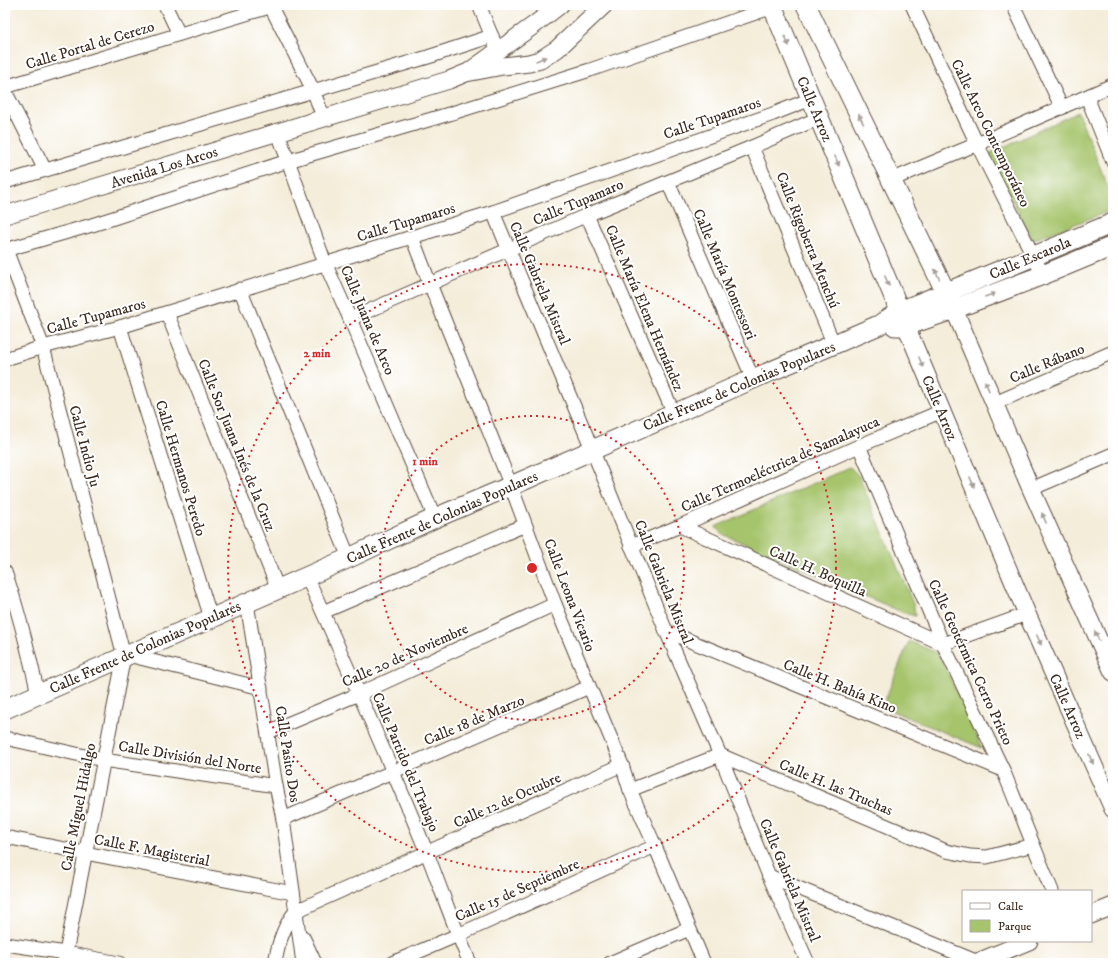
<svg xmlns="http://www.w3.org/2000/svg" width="1118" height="968" font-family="'IM FELL DW Pica',serif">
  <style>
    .green { fill: #a6c46c; stroke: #707745 }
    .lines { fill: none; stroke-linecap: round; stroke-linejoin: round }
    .minor-casing { stroke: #57473a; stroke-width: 15 }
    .tertiary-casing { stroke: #57473a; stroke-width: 19 }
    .secondary-casing { stroke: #57473a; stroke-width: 21 }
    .minor { stroke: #fff; stroke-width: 13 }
    .tertiary { stroke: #fff; stroke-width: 17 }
    .secondary { stroke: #fff; stroke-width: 19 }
    .oneway { fill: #a79f9a }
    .ring { fill: none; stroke: #d62828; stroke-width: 2; stroke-dasharray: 2 4 }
    .labels { text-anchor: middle; stroke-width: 4; stroke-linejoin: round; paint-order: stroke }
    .street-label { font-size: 15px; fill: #3b2a1e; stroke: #fff }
    .centre { fill: #d62828; stroke: #fff; stroke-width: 2 }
    .ring-label { font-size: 12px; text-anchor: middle; font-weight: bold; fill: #d62828; stroke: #fff; stroke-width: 4; stroke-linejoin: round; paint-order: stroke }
  </style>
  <rect width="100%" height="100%" fill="#fff"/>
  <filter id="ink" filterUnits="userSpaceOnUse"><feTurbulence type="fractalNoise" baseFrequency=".025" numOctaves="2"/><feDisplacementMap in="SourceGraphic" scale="8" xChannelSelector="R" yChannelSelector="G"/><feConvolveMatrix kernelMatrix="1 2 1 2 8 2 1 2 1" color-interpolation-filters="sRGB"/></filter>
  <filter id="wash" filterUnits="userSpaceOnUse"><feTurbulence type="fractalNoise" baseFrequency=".012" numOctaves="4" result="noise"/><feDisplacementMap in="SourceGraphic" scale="16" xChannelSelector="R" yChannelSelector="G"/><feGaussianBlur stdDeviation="0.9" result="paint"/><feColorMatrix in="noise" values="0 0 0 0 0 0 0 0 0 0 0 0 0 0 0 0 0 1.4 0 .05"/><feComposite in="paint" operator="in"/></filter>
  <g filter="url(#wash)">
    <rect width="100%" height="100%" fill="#f4edda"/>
    <g class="green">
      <path d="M1078,112L1113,200V210L1032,240L989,154Z"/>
      <path d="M850,467L859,476L914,606L915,616L904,613L722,534L715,527Z"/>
      <path d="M909,641L939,654L982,748L882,707Z"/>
    </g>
  </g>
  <g filter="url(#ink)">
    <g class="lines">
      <g class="minor-casing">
        <g id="minor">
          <path d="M165,5L179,34"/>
          <path d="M270,5L313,90L324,119"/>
          <path d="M479,5L495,44"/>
          <path d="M912,5L977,144L1043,275"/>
          <path d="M1013,5L1062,108"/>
          <path d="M5,87L276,5"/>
          <path d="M5,91L45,170"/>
          <path d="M1087,97L1113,162"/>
          <path d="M278,133L325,263L350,319L435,518"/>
          <path d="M752,147L834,345"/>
          <path d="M891,180L977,144L1113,85"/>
          <path d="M5,182L428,57L492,36"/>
          <path d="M668,182L753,379"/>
          <path d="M493,212L592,449L666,631L720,755L769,876L808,963"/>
          <path d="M587,215L674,414"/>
          <path d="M412,237L430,284L511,486L555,604L622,765L630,790L655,846L704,963"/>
          <path d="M5,247L43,347L124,656L64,963"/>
          <path d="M5,250L92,225L288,161L449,114L590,70L773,7"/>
          <path d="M240,289L349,558"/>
          <path d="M167,313L278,589"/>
          <path d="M350,319L587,215L752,147L819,118"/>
          <path d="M120,327L211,618"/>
          <path d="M5,359L43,347L120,327L493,212L773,114L811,99"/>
          <path d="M995,403L1113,352"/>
          <path d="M859,446L943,644L1003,770L1052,891"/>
          <path d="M1031,489L1113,454"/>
          <path d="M680,526L943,644L1027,614"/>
          <path d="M631,546L680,526L859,446L942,411"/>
          <path d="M5,572C19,612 29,653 38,694"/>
          <path d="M307,577C348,668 389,760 427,853C441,889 454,927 470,963"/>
          <path d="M247,603L276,786L283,819L303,963"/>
          <path d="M323,612L525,525"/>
          <path d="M666,631L1003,770"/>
          <path d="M128,655L261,688"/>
          <path d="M268,732L359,694L555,604"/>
          <path d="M5,738L103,760L276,786"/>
          <path d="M630,790L720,755L946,851L970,856L987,857L1033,845"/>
          <path d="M283,819L589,687"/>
          <path d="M5,837L85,853L293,893"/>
          <path d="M769,876L978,962"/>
          <path d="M303,937L315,963"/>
          <path d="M5,944L66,953L119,963"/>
          <path d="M275,963C278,944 283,926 296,911L622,765"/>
          <path d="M392,963L458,935L655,846"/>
          <path d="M610,963L689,929"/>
        </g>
      </g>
      <g class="tertiary-casing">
        <g id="tertiary">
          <path d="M470,71L534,25L560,5"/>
          <path d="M5,215L449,80L466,73L503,66L529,63L540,60L557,49L604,5"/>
          <path d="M954,309L1031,489L1113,672"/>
          <path d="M906,326L1027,614L1113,809"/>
          <path d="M1091,915L1113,906"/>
          <path d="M975,963L1029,941"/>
        </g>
      </g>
      <g class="secondary-casing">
        <g id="secondary">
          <path d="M772,5L906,326"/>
          <path d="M806,5L954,309"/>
          <path d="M895,326H906L954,309L1043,275L1113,246"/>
          <path d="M5,709L349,558L435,518L511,486L753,379L879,325L900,311L1001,270L1113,223"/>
        </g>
      </g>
      <use href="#minor" class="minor"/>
      <use href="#tertiary" class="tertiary"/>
      <use href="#secondary" class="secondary"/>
    </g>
    <defs><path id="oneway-solid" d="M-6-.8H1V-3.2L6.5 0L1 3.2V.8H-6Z"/></defs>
    <g class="oneway">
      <use href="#oneway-solid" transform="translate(787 41) rotate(67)"/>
      <use href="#oneway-solid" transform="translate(541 59) rotate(-23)"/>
      <use href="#oneway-solid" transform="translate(861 119) rotate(-116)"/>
      <use href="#oneway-solid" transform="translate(837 161) rotate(67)"/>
      <use href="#oneway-solid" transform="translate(937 274) rotate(-116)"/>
      <use href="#oneway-solid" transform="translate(887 281) rotate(67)"/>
      <use href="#oneway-solid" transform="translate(990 295) rotate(-20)"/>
      <use href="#oneway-solid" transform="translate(921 362) rotate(67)"/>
      <use href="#oneway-solid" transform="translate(987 386) rotate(-113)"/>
      <use href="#oneway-solid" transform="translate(972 482) rotate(67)"/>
      <use href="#oneway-solid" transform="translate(1044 518) rotate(-114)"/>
      <use href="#oneway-solid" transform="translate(1097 636) rotate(-114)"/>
      <use href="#oneway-solid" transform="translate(1039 640) rotate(66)"/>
      <use href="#oneway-solid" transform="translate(1091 759) rotate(66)"/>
    </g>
  </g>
  <g class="ring">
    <circle cx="532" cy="568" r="152"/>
    <circle cx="532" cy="568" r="304"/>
  </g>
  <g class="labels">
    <g class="street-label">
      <text transform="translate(90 45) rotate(-17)" y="5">Calle Portal de Cerezo</text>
      <text transform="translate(815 109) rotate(67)" y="5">Calle Arroz</text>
      <text transform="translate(712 118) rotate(-19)" y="5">Calle Tupamaros</text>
      <text transform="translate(991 133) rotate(64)" y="5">Calle Arco Contemporáneo</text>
      <text transform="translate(164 167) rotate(-17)" y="5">Avenida Los Arcos</text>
      <text transform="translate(578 202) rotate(-23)" y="5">Calle Tupamaro</text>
      <text transform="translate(406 222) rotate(-17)" y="5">Calle Tupamaros</text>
      <text transform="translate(808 240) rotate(68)" y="5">Calle Rigoberta Menchú</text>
      <text transform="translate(1030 258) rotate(-23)" y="5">Calle Escarola</text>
      <text transform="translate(725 274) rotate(67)" y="5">Calle María Montessori</text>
      <text transform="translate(540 283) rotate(67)" y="5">Calle Gabriela Mistral</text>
      <text transform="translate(645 308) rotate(67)" y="5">Calle María Elena Hernández</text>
      <text transform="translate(96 316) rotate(-15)" y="5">Calle Tupamaros</text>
      <text transform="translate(368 320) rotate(67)" y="5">Calle Juana de Arco</text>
      <text transform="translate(1047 363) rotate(-23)" y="5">Calle Rábano</text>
      <text transform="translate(739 386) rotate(-23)" y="5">Calle Frente de Colonias Populares</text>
      <text transform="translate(940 408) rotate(67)" y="5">Calle Arroz</text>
      <text transform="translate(237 445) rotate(68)" y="5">Calle Sor Juana Inés de la Cruz</text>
      <text transform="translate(85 446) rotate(75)" y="5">Calle Indio Ju</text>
      <text transform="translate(780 464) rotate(-24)" y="5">Calle Termoeléctrica de Samalayuca</text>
      <text transform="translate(181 468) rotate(73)" y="5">Calle Hermanos Peredo</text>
      <text transform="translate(442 517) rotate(-24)" y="5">Calle Frente de Colonias Populares</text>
      <text transform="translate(818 571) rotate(24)" y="5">Calle H. Boquilla</text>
      <text transform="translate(664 582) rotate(68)" y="5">Calle Gabriela Mistral</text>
      <text transform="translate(570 595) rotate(69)" y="5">Calle Leona Vicario</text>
      <text transform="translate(145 647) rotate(-24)" y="5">Calle Frente de Colonias Populares</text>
      <text transform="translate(405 655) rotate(-24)" y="5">Calle 20 de Noviembre</text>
      <text transform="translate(971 662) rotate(65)" y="5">Calle Geotérmica Cerro Prieto</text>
      <text transform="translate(840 686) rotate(22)" y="5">Calle H. Bahía Kino</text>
      <text transform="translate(1068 706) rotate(66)" y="5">Calle Arroz</text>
      <text transform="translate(474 720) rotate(-23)" y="5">Calle 18 de Marzo</text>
      <text transform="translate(288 754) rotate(81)" y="5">Calle Pasito Dos</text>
      <text transform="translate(190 757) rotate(9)" y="5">Calle División del Norte</text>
      <text transform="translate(406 762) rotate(67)" y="5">Calle Partido del Trabajo</text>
      <text transform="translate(836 787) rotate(23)" y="5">Calle H. las Truchas</text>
      <text transform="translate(507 800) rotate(-24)" y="5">Calle 12 de Octubre</text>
      <text transform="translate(78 807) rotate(-79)" y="5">Calle Miguel Hidalgo</text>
      <text transform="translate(152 850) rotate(11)" y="5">Calle F. Magisterial</text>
      <text transform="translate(790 880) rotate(67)" y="5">Calle Gabriela Mistral</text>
      <text transform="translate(517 890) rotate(-24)" y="5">Calle 15 de Septiembre</text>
    </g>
  </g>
  <circle cx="532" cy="568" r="6" class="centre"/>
  <g class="ring-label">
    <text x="317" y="357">2 min</text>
    <text x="425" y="465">1 min</text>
  </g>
  <rect width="1118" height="968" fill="none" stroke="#fff" stroke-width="20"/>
  <rect x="962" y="890" width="130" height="52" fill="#ffffff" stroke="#b1aaa5"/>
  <rect x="970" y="903" width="20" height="6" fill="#ffffff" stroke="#b1aaa5"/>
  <text x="998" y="910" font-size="12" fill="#3b2a1e">Calle</text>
  <rect x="970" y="920" width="20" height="12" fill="#a6c46c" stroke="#b1aaa5"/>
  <text x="998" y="930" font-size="12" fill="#3b2a1e">Parque</text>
</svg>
